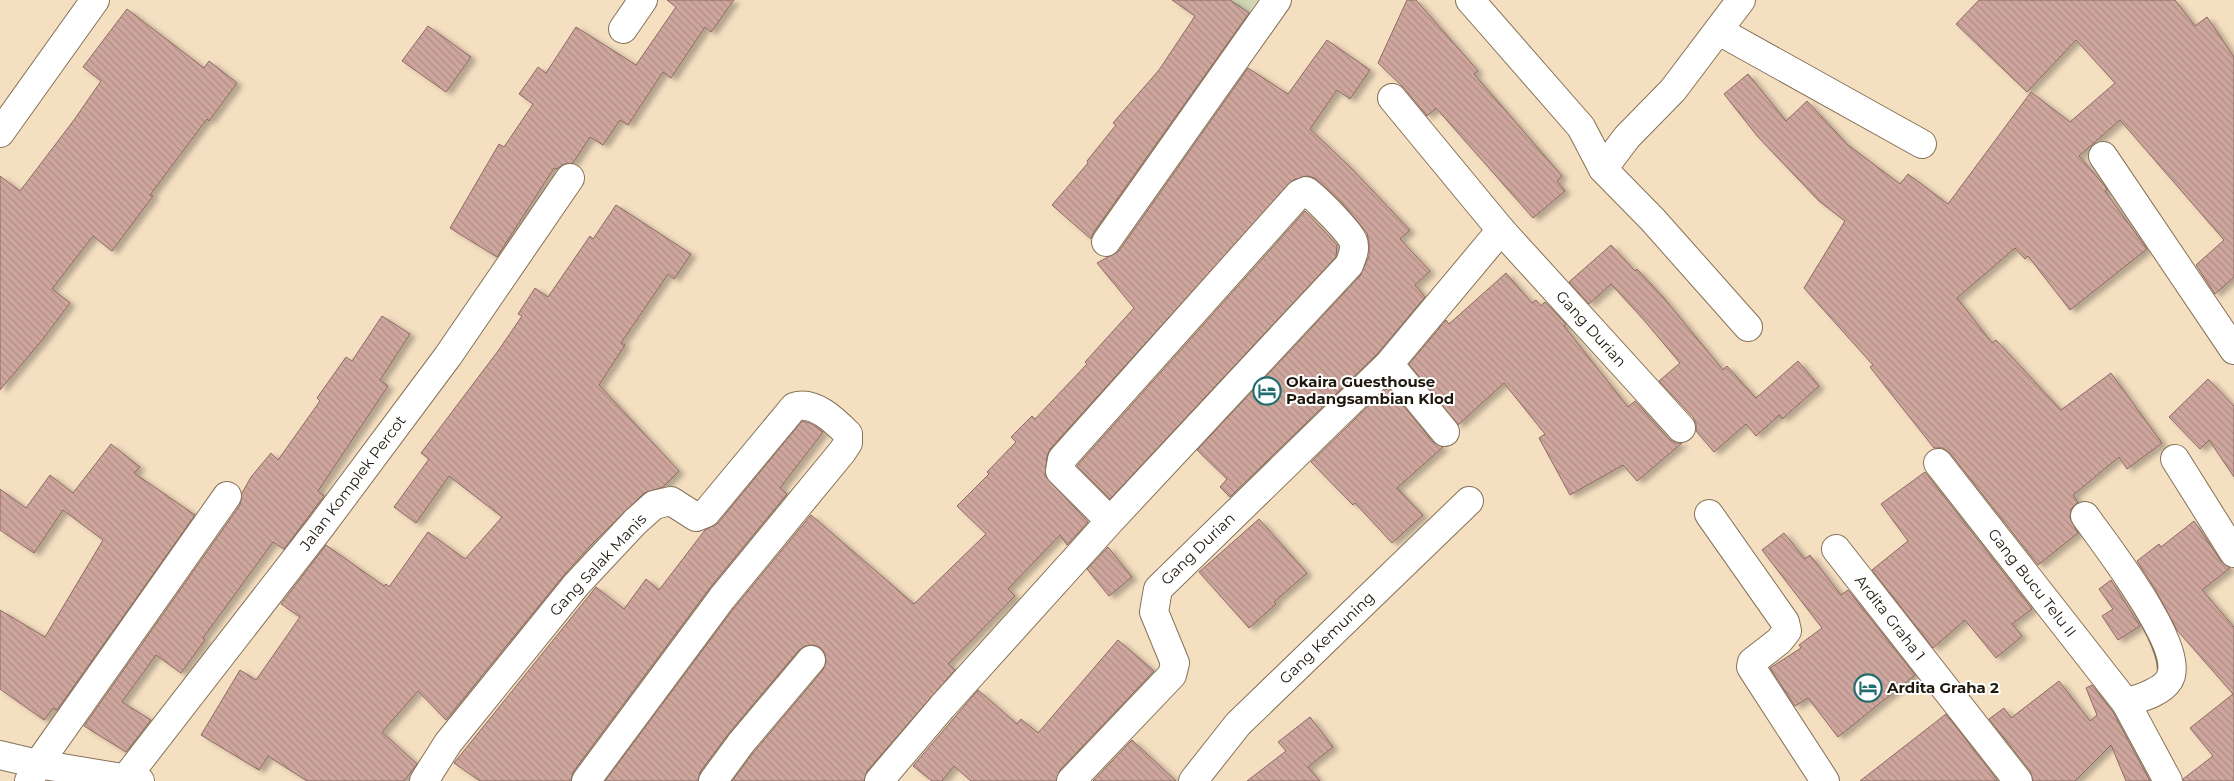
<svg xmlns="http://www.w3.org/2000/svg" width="2234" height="781" font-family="Montserrat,sans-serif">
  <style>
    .grass { fill: url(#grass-tufts) }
    .building { fill: url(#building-back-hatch); stroke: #8d6a63; filter: url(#shadow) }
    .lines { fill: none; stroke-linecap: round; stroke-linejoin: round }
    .street-casing { stroke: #867257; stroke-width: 30 }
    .secondary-casing { stroke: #867257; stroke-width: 30 }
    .street { stroke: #fff; stroke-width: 28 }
    .secondary { stroke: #fff; stroke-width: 28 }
    .labels { text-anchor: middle; stroke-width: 4; stroke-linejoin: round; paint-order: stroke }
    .street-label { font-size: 15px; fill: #1f180d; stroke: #fff }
    .poi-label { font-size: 15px; font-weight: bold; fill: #1f180d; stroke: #fff; text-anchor: start }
  </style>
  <defs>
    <pattern id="grass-tufts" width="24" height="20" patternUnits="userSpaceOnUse" patternTransform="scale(1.25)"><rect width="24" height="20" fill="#cfd5b3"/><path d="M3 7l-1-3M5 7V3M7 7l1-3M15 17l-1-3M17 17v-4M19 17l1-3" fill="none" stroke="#b1b699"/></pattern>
    <pattern id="building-back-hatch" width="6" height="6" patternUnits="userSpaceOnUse" patternTransform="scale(1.25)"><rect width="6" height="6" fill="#cea69d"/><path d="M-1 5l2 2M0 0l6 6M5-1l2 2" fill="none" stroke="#b08e86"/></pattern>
    <filter id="shadow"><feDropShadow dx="5.5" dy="3" stdDeviation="2.5" flood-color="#0004"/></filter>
  </defs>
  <rect width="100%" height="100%" fill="#f5dfc1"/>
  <path class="grass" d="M1216,0H1258L1243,20Z"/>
  <g class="building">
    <path d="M667,0H734L711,32L705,27L671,78L663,72L628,125L620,120L603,145L590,137L573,163L564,164L557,169L554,168L497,257L450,228L499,144L504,147L533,104L519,94L538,67L546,73L576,27L636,65L676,7Z"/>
    <path d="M1172,0H1230L1249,13L1093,233L1091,239L1052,205L1088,163L1087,161L1116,125L1113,123L1159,70L1195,16Z"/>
    <path d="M1407,0H1416L1478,71L1474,74L1562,176L1557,181L1565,191L1533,218L1436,108L1427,116L1404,88L1378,63Z"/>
    <path d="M1979,0H2175L2195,26L2207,17L2234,57V277L2215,294L2196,265L2224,240L2120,120L2079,156L2105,186L2107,190L2105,191L2147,249L2070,310L2028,256L2025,259L2015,248L1957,298L1992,343L1996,340L2061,410L2111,373L2162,443L2127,469L2119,457L2073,495L2078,502L2071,509L2070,518L2078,533L2038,565L1950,453L1943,448H1934L1870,367L1873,365L1804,288L1845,221L1819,201L1758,137L1724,94L1748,74L1786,121L1807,101L1848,145L1900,184L1908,174L1948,204L2031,92L2070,122L2115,83L2076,40L2027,92L1956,24Z"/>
    <path d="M127,9L204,68L209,61L237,83L209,121L207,119L150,195L153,196L112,251L93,236L52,289L70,303L43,339L0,390V176L20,191L74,120L101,81L83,67Z"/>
    <path d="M428,26L471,57L446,92L402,61Z"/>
    <path d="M1327,40L1370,70L1350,99L1337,90L1310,129L1350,167L1410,230L1400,239L1430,271L1415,285L1425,297L1378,353L1230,497L1220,487L1227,479L1197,450L1360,276L1369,256V243L1367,233L1343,204L1315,178L1308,176L1293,180L1050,449L1047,456L1045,476L1088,522L1067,545L1060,535L1008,589L1015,596L948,664L955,670L867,771L864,781H732L753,753L823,670L826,662L825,654L821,648L813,645L805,646L799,650L729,733L700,772L698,781H605L734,608L811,515L914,604L986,534L957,506L989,474L987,472L1016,442L1011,437L1032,416L1035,419L1087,364L1085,362L1134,308L1097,263L1119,251L1248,68L1288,94Z"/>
    <path d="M616,205L691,254L674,279L668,274L621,343L625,345L599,385L679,471L663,487L644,493L591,545L564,575L446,720L418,691L382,732L417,764L404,781H307L268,756L259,770L201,735L240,670L256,680L300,617L281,604L326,545L384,586L386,584L389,587L428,532L465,559L502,517L449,476L416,523L394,507L429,459L421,453L498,351L522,316L518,314L535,288L548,297L590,236L593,239Z"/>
    <path d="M1305,211L1337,245L1336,257L1110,499L1077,466Z"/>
    <path d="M1611,245L1635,271L1637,269L1663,297L1723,370L1727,366L1756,398L1798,361L1819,386L1782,419L1779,415L1756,436L1746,424L1714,452L1696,431V424L1693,417L1659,381L1680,363L1643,319L1611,284L1589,304L1569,282Z"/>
    <path d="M1506,273L1532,303L1536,300L1541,306L1545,302L1566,324L1564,326L1628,407L1635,401L1669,439L1676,443H1682L1637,481L1623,465L1570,495L1539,438L1545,434L1504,383L1458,425L1409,364L1446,320L1449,324Z"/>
    <path d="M382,316L410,334L380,380L388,386L318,491L324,496L284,549L273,542L203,638L205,640L181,673L156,655L122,702L151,720L126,752L84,726L240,505L242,493L251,477L271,453L278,460L320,401L317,398L346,357L352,361Z"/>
    <path d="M2208,379L2234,406V477L2209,440L2200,449L2169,417Z"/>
    <path d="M1388,387L1433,442L1443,447L1397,488L1423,515L1392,543L1355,503L1353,505L1311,462Z"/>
    <path d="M802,421L810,423L823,432L780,488L787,494L709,589L573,772L571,781H480L454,763L596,587L624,609L646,579L659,590L705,530L718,523Z"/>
    <path d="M111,444L140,467L134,473L195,515L57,710L53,708L44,720L0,689V610L45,637L103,540L63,510L34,553L0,530V489L26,508L50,475L73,493Z"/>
    <path d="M1925,472L2032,609L2012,624L2022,636L1996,658L1965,620L1933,648L1872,570L1908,541L1881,504Z"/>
    <path d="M1259,519L1307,573L1274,602L1276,604L1249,628L1199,572Z"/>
    <path d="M2194,521L2221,561L2230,568L2202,590L2234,627V781H2184L2183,779L2213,756L2190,728L2233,694L2177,630L2155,589L2137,561L2159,544L2161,547Z"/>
    <path d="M1784,533L1805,559L1810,555L1841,595L1848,590L1915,675L1838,737L1808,698L1795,706L1770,668L1801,648L1799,645L1822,628L1762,550Z"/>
    <path d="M1108,547L1132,577L1109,596L1087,569Z"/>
    <path d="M2111,580L2140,626L2118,640L2102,616L2113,609L2099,589Z"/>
    <path d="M1118,640L1154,671L1060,770L1056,781H971L954,766L942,781H932L913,766L978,690L1017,724L1021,719L1038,733Z"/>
    <path d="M2059,681L2090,721L2097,715L2086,688L2092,685L2113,712L2150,781H2126L2111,745L2075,781H2033L2030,771L1989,719L2004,708L2011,718Z"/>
    <path d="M1946,714L1998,781H1860Z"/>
    <path d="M1310,717L1333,747L1308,767L1320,781H1247L1286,751L1278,742Z"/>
    <path d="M1132,740L1176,781H1093Z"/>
  </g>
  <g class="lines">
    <g class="street-casing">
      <g id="street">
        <path d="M1470,0L1581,127L1603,169L1653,220L1748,327"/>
        <path d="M623,29L643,0"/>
        <path d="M1719,31L1922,144"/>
        <path d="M1392,98L1501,230L1681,428"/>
        <path d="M0,133L95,0"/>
        <path d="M2103,156L2234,350"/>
        <path d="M1603,169L1627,137L1673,90L1741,0"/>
        <path d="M1106,242L1277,0"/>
        <path d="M1389,364L1445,432"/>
        <path d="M2175,459L2234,553"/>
        <path d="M1938,463L2126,703L2168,781"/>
        <path d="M1709,514L1785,622L1787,631L1779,641L1752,662L1751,667L1825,781"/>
        <path d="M2085,516C2104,543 2188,649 2169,680C2161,693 2139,698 2126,703"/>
        <path d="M1836,549L2018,781"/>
        <path d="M125,779L322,525L448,356L570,178"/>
        <path d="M29,781L38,764L227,496"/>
        <path d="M424,781L448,743L576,585L635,522L654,505L671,501L696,517L706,513L794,407C814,400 835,421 848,434V443L842,452L722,598L586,781"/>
        <path d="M713,781L741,743L811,660"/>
        <path d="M879,781L942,707L1110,521L1349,265C1352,257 1356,249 1353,241C1349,231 1316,198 1306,191L1299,194L1062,459L1060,471L1110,521"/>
        <path d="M1071,781L1172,675L1175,663L1154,612L1158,589L1389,364L1501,230"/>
        <path d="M1193,781L1238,724L1469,501"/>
      </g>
    </g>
    <g class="secondary-casing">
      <path id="secondary" d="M0,755L38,764L140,781"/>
    </g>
    <use href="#street" class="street"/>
    <use href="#secondary" class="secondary"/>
  </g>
  <defs>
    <g id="hotel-ring" transform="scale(1.4375)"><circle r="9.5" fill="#fff" stroke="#216d6f" stroke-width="1.5"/><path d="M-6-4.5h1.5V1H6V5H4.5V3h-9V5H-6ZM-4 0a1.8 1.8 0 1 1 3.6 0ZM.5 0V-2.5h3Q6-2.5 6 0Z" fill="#216d6f"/></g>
  </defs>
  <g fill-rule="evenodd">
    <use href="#hotel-ring" x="1267" y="391"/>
    <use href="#hotel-ring" x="1868" y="688"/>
  </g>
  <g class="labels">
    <g class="street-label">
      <text transform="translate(1591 329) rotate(48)" y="5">Gang Durian</text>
      <text transform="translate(353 483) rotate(-53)" y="5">Jalan Komplek Percot</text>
      <text transform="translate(1198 549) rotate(-44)" y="5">Gang Durian</text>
      <text transform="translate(598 565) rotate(-47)" y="5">Gang Salak Manis</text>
      <text transform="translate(2032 583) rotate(52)" y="5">Gang Bucu Telu II</text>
      <text transform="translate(1890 618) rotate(52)" y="5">Ardita Graha 1</text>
      <text transform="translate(1327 638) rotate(-44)" y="5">Gang Kemuning</text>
    </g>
    <g class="poi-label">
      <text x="1286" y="387">Okaira Guesthouse<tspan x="1286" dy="17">Padangsambian Klod</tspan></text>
      <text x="1887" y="693">Ardita Graha 2</text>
    </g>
  </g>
</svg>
